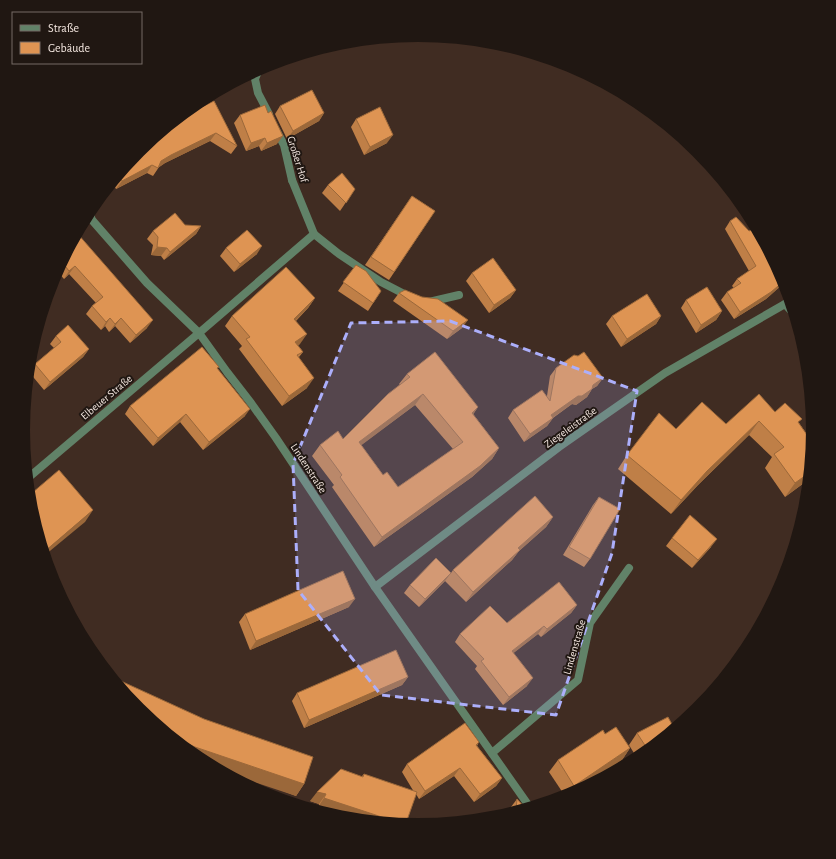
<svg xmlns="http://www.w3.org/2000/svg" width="836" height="859" font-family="'Alegreya Sans',sans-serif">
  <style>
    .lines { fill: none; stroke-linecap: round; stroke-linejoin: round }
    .lane { stroke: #618268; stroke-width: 8 }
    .street { stroke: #618268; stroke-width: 8 }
    .wall { fill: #bf7f47; fill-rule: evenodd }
    .shaded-wall { fill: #9b683a }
    .building { fill: #de9453; stroke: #9b683a; fill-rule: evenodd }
    .marked { fill: #acaffb; fill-opacity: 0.2; stroke: #acaffb; stroke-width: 3; stroke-dasharray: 8 5; stroke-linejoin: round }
    .labels { text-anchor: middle; stroke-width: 4; stroke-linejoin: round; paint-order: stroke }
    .street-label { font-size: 11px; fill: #f5e8e1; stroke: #201712 }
  </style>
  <rect width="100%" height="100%" fill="#402c22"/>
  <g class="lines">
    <g class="lane">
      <path d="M259,69L255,79L258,93L269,114"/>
      <path d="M276,130L284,145L292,180"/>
      <path d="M314,234L339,254L381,282L410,297"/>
      <path d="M429,302L459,295"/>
      <path d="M492,753L578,680L590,623L629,568"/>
    </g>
    <g class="street">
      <path d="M89,212L92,220L147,283L199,333L227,372L251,403L276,438L375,587L529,806"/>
      <path d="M785,304L794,314"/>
      <path d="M28,478L199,333L314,234L292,180"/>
      <path d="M375,587L559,447L665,373L785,304L790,303"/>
    </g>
  </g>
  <g class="wall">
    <path d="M214,101L237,146L231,154L210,141L165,163L159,167L153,176L147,173L116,189L112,182L139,150Z"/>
    <path d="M280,106L324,113L319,121L287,139L275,114Z"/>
    <path d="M240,115L277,144L261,151L259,146L246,151L234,123Z"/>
    <path d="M356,119L387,143L364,155L351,127Z"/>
    <path d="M328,185L355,189L340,211L322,193Z"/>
    <path d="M412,196L435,211L389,280L365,265Z"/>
    <path d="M730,221L762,246L783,279L784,283L766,299L734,319L721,300L727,292L734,288L732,286L737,279L749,271L725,229Z"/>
    <path d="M185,225L201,226L196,234L164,260L161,256L151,255L153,245L147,239L153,231Z"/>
    <path d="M77,233L147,328L130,343L115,326L109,332L105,326L101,330L86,314L92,306L96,303L69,274L64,279L57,271Z"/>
    <path d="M226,248L257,254L234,272L220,256Z"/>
    <path d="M356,265L381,291L368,311L338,291Z"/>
    <path d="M472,273L516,290L510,298L489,313L466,281Z"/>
    <path d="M399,293L462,328L447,339L393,301Z"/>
    <path d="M315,298L308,308L296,321L300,344L298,345L303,352L299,357L307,388L282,406L239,349L242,346L225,326L232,316Z"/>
    <path d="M686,300L722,311L716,320L696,333L681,308Z"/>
    <path d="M612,316H661L656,324L621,347L606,324Z"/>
    <path d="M56,336L89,349L83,357L44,390L29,372L35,364L54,348L50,344Z"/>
    <path d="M217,368L245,416L203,450L180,422L153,446L125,414L130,406Z"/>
    <path d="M556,368L603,378L597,386L592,389L587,397L576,405L572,404L553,418L547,426L524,442L508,418L513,410L547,396L550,376Z"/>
    <path d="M407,374L478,407L473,414L499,448L492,459L472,477L374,547L332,487L334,485L312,456L320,445L343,439L400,385L399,384ZM415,405L453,449L398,487L383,475L361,445Z"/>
    <path d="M775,412L799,423L812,442L808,480L785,497L765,468L772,457L749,435L698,485L671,514L618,469L627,455L676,429L726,424Z"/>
    <path d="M599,497L590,559L584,567L563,555L593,505Z"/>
    <path d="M553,517L546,527L519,551L512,560L466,602L445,581L419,607L404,593L410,585L451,573L453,570Z"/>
    <path d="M672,538L711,547L692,568L666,546Z"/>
    <path d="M577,605L571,613L541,637L538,634L513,653L527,686L503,705L475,669L477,666L455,642L460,634L507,623Z"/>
    <path d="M349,607L250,650L239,622L245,614Z"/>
    <path d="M408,677L402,685L304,728L292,701L297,693Z"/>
    <path d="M139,709L304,784L296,796L198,758Z"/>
    <path d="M674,728L637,758L629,745L637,733Z"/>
    <path d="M605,734L630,748L622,760L569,795L565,796L549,772L558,760Z"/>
    <path d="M479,742L477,746L502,778L496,786L474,802L454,776L419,799L416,794L406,823L349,818L318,807L319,804L310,801L362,776L364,774L414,792L402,772L407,764Z"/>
    <path d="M517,799L525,808L511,812V807Z"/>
  </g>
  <g class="shaded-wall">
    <path d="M324,113L319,121L287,139L293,131Z"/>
    <path d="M216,133L210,141L165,163L158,168L161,161L171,155Z"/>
    <path d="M393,135L387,143L364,155L370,147Z"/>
    <path d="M283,136L277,144L261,151L267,143Z"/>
    <path d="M265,138L259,146L246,151L251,143Z"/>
    <path d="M152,165L147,173L116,189L122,181Z"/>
    <path d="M201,226L196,234L164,260L170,252Z"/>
    <path d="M262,246L257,254L234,272L240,264Z"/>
    <path d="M157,247L167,248L161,256L151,255Z"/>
    <path d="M75,266L69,274L64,279L69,271Z"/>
    <path d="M784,281V283L783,284L766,299L734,319L740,312Z"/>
    <path d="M516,290L510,298L489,313L494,305Z"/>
    <path d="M315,298L308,308L287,329L294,319Z"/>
    <path d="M722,311L716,320L696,333L701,325Z"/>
    <path d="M661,316L656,324L621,347L627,339Z"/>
    <path d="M110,318L105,326L101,330L106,322Z"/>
    <path d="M121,318L115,326L109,332L115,324Z"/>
    <path d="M153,320L147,328L130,343L136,335Z"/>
    <path d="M468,320L462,328L447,339L453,331Z"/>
    <path d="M307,334L300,344L288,352L295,342Z"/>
    <path d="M89,349L83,357L44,390L50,382Z"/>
    <path d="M314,378L307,388L282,406L289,396Z"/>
    <path d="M603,378L597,386L592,389L587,397L576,405L572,404L545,423L553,418L547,426L524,442L530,434L551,415Z"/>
    <path d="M423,394L415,405L351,453L359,442Z"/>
    <path d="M478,407L471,418L472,413Z"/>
    <path d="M250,409L245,416L203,450L209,442Z"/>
    <path d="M186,414L180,422L153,446L158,438Z"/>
    <path d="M759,421L749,435L698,485L671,514L681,500L707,471Z"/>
    <path d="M499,448L492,459L472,477L374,547L382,537Z"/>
    <path d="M809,473L808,480L785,497L795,483Z"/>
    <path d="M93,510L85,522L45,555L44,552Z"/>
    <path d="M553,517L546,527L519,551L512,560L466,602L473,592L518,548Z"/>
    <path d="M717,539L711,547L692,568L698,560Z"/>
    <path d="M451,573L445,581L419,607L425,599Z"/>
    <path d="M355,599L349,607L250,650L256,641Z"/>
    <path d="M577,605L571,613L541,637L547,629Z"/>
    <path d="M544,626L538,634L506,659L512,651Z"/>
    <path d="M408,677L402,685L304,728L309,720Z"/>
    <path d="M533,678L527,686L503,705L509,697Z"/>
    <path d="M195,747L304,784L296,796L224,772L198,758L191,752Z"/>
    <path d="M630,748L622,760L576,791L568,795L574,786Z"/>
    <path d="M460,768L454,776L419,799L425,791Z"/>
    <path d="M502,778L496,786L474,802L480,794Z"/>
    <path d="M317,792L326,794L319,804L310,801Z"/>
    <path d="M324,798L400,823L349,818L318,807Z"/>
  </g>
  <g class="building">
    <path d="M312,90L324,113L293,131L280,106Z"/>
    <path d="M214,101L237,146L216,133L171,155L161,161L158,168L152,165L122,181L118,175L139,150L175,120Z"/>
    <path d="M265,105L268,113L271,111L283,136L267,143L265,138L251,143L240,115Z"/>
    <path d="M380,107L393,135L370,147L356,119Z"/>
    <path d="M342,173L355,189L346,203L328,185Z"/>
    <path d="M412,196L435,211L394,272L371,257Z"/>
    <path d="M175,213L185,225L201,226L170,252L167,248L157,247L158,237L153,231Z"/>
    <path d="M736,217L749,231L754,229L762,246L772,257L784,281L771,292L740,312L727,292L741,283L737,279L756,266L730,221Z"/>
    <path d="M247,230L262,246L240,264L226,248Z"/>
    <path d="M77,233L153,320L136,335L121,318L115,324L110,318L106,322L92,306L103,297L75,266L69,271L62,262Z"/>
    <path d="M493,258L516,290L494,305L472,273Z"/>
    <path d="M356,265L366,271L381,291L373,303L343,282Z"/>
    <path d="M286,267L315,298L294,319L307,334L295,342L303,352L297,355L314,378L289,396L246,339L250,337L232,316Z"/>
    <path d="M707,287L722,311L701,325L686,300Z"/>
    <path d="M405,290L422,297L438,299L468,320L453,331L399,293Z"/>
    <path d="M647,294L661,316L627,339L612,316Z"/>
    <path d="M68,325L89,349L50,382L35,364L61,342L56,336Z"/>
    <path d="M202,347L219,367L217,368L250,409L209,442L186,414L158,438L130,406Z"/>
    <path d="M435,352L478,407L472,413L499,448L480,466L382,537L340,477L342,475L320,445L338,431L343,439L388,394L410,377L407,374ZM423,394L463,442L398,487L387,472L383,475L359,442Z"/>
    <path d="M584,352L603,378L593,385L592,389L582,396H578L551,415L553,418L530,434L513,410L542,390L550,401L556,368L574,355L578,356Z"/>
    <path d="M759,394L775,412L785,403L802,419L798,422L812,442L809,473L795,483L774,454L784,447L759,421L707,471L681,500L627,455L659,413L676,429L702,402L726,424Z"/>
    <path d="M59,470L93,510L44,552L31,506L29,492L32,493Z"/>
    <path d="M535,496L553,517L518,548L520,550L473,592L453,570Z"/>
    <path d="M599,497L620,509L590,559L569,547Z"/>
    <path d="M690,515L717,539L698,560L672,538Z"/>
    <path d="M436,558L451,573L425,599L410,585Z"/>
    <path d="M343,571L355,599L256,641L245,614Z"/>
    <path d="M559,582L577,605L547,629L544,626L512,651L533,678L509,697L481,661L484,659L460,634L490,606L507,623Z"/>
    <path d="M396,650L408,677L309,720L297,693Z"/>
    <path d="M112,677L204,719L313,757L304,784L195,747L173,737L139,709Z"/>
    <path d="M668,717L674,728L648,750L637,733Z"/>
    <path d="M465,723L479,742L476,745L502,778L480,794L460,768L425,791L407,764Z"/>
    <path d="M616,727L630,748L574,786L558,760L603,730L605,734Z"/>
    <path d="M341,769L363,777L364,774L417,792L406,823H400L324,798L326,794L317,792Z"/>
    <path d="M517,799L525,808L516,810Z"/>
    <path d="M476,815L499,816L495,817L476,819Z"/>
  </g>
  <path class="marked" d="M450,321L637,391L612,553L556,715L381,695L298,590L293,464L351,323Z"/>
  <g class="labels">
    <g class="street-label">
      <text transform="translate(298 159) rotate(73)" y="4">Großer Hof</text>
      <text transform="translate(106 397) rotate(-40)" y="4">Elbeuer Straße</text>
      <text transform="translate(570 427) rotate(-36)" y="4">Ziegeleistraße</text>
      <text transform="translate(309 468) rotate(57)" y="4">Lindenstraße</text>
      <text transform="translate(574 647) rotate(-74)" y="4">Lindenstraße</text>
    </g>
  </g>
  <path d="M0 0H836V859H0ZM30 430a388 388 0 1 1 776 0a388 388 0 1 1-776 0Z" fill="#201712" fill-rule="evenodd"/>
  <rect x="12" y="12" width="130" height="52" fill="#201712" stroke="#756b65"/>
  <rect x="20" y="25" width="20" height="6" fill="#618268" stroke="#756b65"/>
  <text x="48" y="32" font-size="12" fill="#f5e8e1">Straße</text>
  <rect x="20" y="42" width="20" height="12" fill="#de9453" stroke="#756b65"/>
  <text x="48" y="52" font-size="12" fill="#f5e8e1">Gebäude</text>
</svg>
